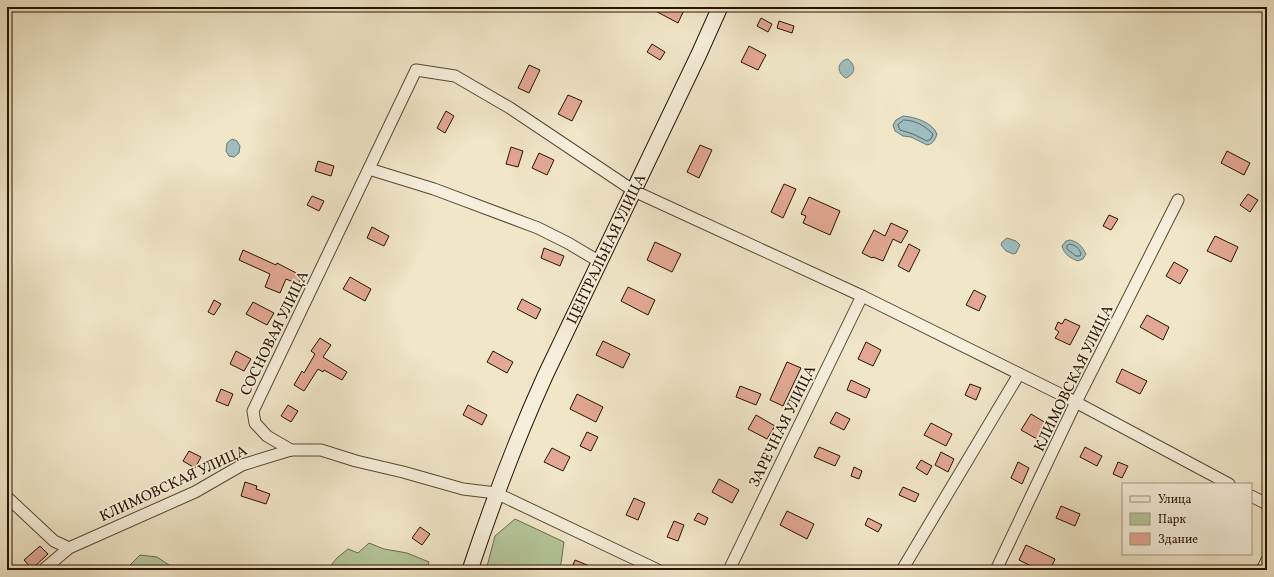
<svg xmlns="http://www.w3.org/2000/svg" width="1274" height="577" font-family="Vollkorn,serif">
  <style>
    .green { fill: #b4c69a; stroke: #6e6c4e }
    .water { fill: #9ebdbf; stroke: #6f7973 }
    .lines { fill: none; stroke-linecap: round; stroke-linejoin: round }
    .shore { stroke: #636860; stroke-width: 1 }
    .building { fill: #e3a893; stroke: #281301 }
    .street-casing { stroke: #5a4833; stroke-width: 13 }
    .secondary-casing { stroke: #281301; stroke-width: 17 }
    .street { stroke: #f5efdb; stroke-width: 11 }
    .secondary { stroke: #f5efdb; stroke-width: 15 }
    .labels { text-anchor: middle; stroke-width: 3.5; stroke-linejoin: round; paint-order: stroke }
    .street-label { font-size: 15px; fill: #281301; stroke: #f5efdb }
  </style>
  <rect width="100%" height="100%" fill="#f0e6c8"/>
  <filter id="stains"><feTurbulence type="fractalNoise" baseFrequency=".005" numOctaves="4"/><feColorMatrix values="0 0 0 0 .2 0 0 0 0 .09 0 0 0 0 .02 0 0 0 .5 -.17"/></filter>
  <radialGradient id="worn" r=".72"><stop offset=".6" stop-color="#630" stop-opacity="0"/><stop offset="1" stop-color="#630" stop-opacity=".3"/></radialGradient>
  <g class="green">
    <path d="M515,519L564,542L560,570H486L495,536Z"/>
    <path d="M369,543L384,549L407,553L429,562L427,570H327L337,558L348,549L358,553Z"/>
    <path d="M140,555L157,557L172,567L179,570H126L131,564Z"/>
  </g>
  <g class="water">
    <path d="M848,59C856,66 856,73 846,78C836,73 837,61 848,59Z"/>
    <path d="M903,116C915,117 932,122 937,134C935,140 933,144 927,145L911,137L903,136L895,131L893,125L896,120Z"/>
    <path d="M232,139L237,141L240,146L239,153L234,157L229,156L226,151L227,143Z"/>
    <path d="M1007,238L1016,241L1020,245L1016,253L1013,254L1006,251L1001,245L1002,242Z"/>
    <path d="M1070,240C1078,242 1082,246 1086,254L1083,259L1078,261C1070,258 1064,254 1062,246L1066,241Z"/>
  </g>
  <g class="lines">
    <g class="shore">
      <path d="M904,120C915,120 925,126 933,134L931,139L927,141L913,134L900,130L898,125Z"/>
      <path d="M1070,244C1075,245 1079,248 1081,253L1080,256H1076L1067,249V246Z"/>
    </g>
  </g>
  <g class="building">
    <path d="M648,7H678L684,10L678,23Z"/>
    <path d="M761,18L772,24L768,32L757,26Z"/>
    <path d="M779,21L794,26L792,33L777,28Z"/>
    <path d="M652,44L665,52L660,60L647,52Z"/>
    <path d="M749,46L766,55L758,70L741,62Z"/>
    <path d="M529,65L540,70L529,93L518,88Z"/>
    <path d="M568,95L582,101L572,121L558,114Z"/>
    <path d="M446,111L454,116L445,133L437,128Z"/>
    <path d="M700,145L712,150L699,178L687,172Z"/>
    <path d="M511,147L523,151L518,167L506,164Z"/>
    <path d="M1227,151L1250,163L1244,175L1221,163Z"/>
    <path d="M539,153L554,160L547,175L532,168Z"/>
    <path d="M318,161L334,166L331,176L315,171Z"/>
    <path d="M784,184L796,189L783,218L771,212Z"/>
    <path d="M1248,194L1258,200L1250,212L1240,205Z"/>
    <path d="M312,196L324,201L319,211L307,205Z"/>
    <path d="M809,197L840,211L830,235L803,223L806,216L801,214Z"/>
    <path d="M1109,215L1118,219L1111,230L1103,226Z"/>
    <path d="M891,223L908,231L901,243L893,239L883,261L873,257L872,258L862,253L874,230L885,236Z"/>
    <path d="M372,227L389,236L384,246L367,238Z"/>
    <path d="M1215,236L1238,247L1231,262L1207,251Z"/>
    <path d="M655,242L681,254L672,272L647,260Z"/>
    <path d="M909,244L920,250L909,272L898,266Z"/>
    <path d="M544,248L564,256L560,266L541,258Z"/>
    <path d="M243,250L276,265L277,263L302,276L298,284L286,279L280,293L265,287L270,274L239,260Z"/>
    <path d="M1174,262L1188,270L1180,284L1166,276Z"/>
    <path d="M350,277L371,289L365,301L343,289Z"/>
    <path d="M628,287L655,300L648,315L621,301Z"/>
    <path d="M974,290L986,296L979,311L966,305Z"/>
    <path d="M522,299L541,309L536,319L517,309Z"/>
    <path d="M214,300L221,304L214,315L208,312Z"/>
    <path d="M253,302L274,313L267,325L246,314Z"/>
    <path d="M1147,315L1169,327L1163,340L1140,327Z"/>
    <path d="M1065,319L1080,326L1070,345L1055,338L1059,332L1055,329L1058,322L1062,324Z"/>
    <path d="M320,338L331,345L323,357L347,372L342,380L324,370L323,372L318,369L304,391L294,385L302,371L304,373L315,354L311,351Z"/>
    <path d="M603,341L630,354L623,368L596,355Z"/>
    <path d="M866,342L881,350L873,366L858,359Z"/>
    <path d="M236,351L251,359L244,371L230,364Z"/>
    <path d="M493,351L513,362L507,373L487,362Z"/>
    <path d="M787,362L801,368L783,406L770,400Z"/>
    <path d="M1122,369L1147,381L1140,394L1116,382Z"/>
    <path d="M851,380L870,389L866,398L847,390Z"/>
    <path d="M970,384L981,388L976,400L965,395Z"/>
    <path d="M740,386L761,394L756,405L736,397Z"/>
    <path d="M221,389L233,394L228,406L216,401Z"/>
    <path d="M577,394L603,407L596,422L570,409Z"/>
    <path d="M288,405L298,411L291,422L281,416Z"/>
    <path d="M468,405L487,415L482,425L463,415Z"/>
    <path d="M836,412L850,419L844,430L830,423Z"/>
    <path d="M1031,414L1046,423L1037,439L1021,430Z"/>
    <path d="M756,415L775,426L767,439L748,429Z"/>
    <path d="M931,423L952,434L946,446L924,435Z"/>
    <path d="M587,432L598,437L591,451L580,446Z"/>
    <path d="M819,447L840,456L835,466L814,457Z"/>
    <path d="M1085,447L1102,456L1097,466L1080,457Z"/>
    <path d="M552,448L570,457L563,471L544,462Z"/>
    <path d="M189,451L201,457L195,468L183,461Z"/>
    <path d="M941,452L954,459L948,472L935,465Z"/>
    <path d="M921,460L932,466L927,475L916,468Z"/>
    <path d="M1018,462L1029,468L1022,484L1011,478Z"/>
    <path d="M1118,462L1128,466L1122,478L1113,474Z"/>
    <path d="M854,467L862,471L859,479L851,476Z"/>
    <path d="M719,479L739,490L732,503L712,492Z"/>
    <path d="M245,482L257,486L256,489L270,494L266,504L241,496Z"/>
    <path d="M903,487L919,494L915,502L899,495Z"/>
    <path d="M634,498L645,503L638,520L626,515Z"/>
    <path d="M1061,506L1080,514L1075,526L1056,518Z"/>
    <path d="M787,511L814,524L807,539L780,525Z"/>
    <path d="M698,513L708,518L705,525L694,520Z"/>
    <path d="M868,518L882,525L878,532L865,525Z"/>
    <path d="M674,521L684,525L678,541L667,537Z"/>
    <path d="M420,527L430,534L422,545L412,538Z"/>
    <path d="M1026,545L1055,559L1050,570H1039L1019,560Z"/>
    <path d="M40,546L48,554L32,569L24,560Z"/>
    <path d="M575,560L599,570H571Z"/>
  </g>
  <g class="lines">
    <g class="street-casing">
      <g id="street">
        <path d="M369,169L434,189L538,228L568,243L600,262"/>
        <path d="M1251,496L1267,504"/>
        <path d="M7,497L54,541L69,548"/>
        <path d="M43,570L69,548L195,492L242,465L291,450"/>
        <path d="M658,570L496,493L463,489L403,472L356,461L321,450H291L267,436L255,423L253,411L416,70L455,76L510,108L634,191L862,296L1066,397L1229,484"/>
        <path d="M729,570L862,296"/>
        <path d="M902,570L1019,374"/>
        <path d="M996,570L1076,402L1178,200"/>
        <path d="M1262,570L1267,560"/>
      </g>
    </g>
    <g class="secondary-casing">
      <g id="secondary">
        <path id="s1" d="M470,570C492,504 516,440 545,376L699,54L720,7"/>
      </g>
    </g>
    <use href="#street" class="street"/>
    <use href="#secondary" class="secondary"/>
  </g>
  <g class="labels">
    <g class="street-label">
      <text dy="5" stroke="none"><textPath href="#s1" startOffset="349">ЦЕНТРАЛЬНАЯ УЛИЦА</textPath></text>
      <text transform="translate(274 333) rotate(-64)" y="5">СОСНОВАЯ УЛИЦА</text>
      <text transform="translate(1073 378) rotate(-64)" y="5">КЛИМОВСКАЯ УЛИЦА</text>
      <text transform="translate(782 426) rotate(-64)" y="5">ЗАРЕЧНАЯ УЛИЦА</text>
      <text transform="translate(173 483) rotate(-25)" y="5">КЛИМОВСКАЯ УЛИЦА</text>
    </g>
  </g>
  <rect width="1274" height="577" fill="none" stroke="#f0e6c8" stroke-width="24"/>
  <rect x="8" y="8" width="1258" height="561" fill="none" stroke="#281301" stroke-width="2"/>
  <rect x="12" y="12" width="1250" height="553" fill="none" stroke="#281301"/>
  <rect x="1122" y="483" width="130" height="72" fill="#f5efdb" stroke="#a39784"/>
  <rect x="1130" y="496" width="20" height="6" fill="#f5efdb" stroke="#a39784"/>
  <text x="1158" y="503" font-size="12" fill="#281301">Улица</text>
  <rect x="1130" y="513" width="20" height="12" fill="#b4c69a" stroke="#a39784"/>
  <text x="1158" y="523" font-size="12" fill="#281301">Парк</text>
  <rect x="1130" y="533" width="20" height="12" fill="#e3a893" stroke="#a39784"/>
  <text x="1158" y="543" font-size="12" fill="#281301">Здание</text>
  <rect width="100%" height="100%" filter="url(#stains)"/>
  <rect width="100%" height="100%" fill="url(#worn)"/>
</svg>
